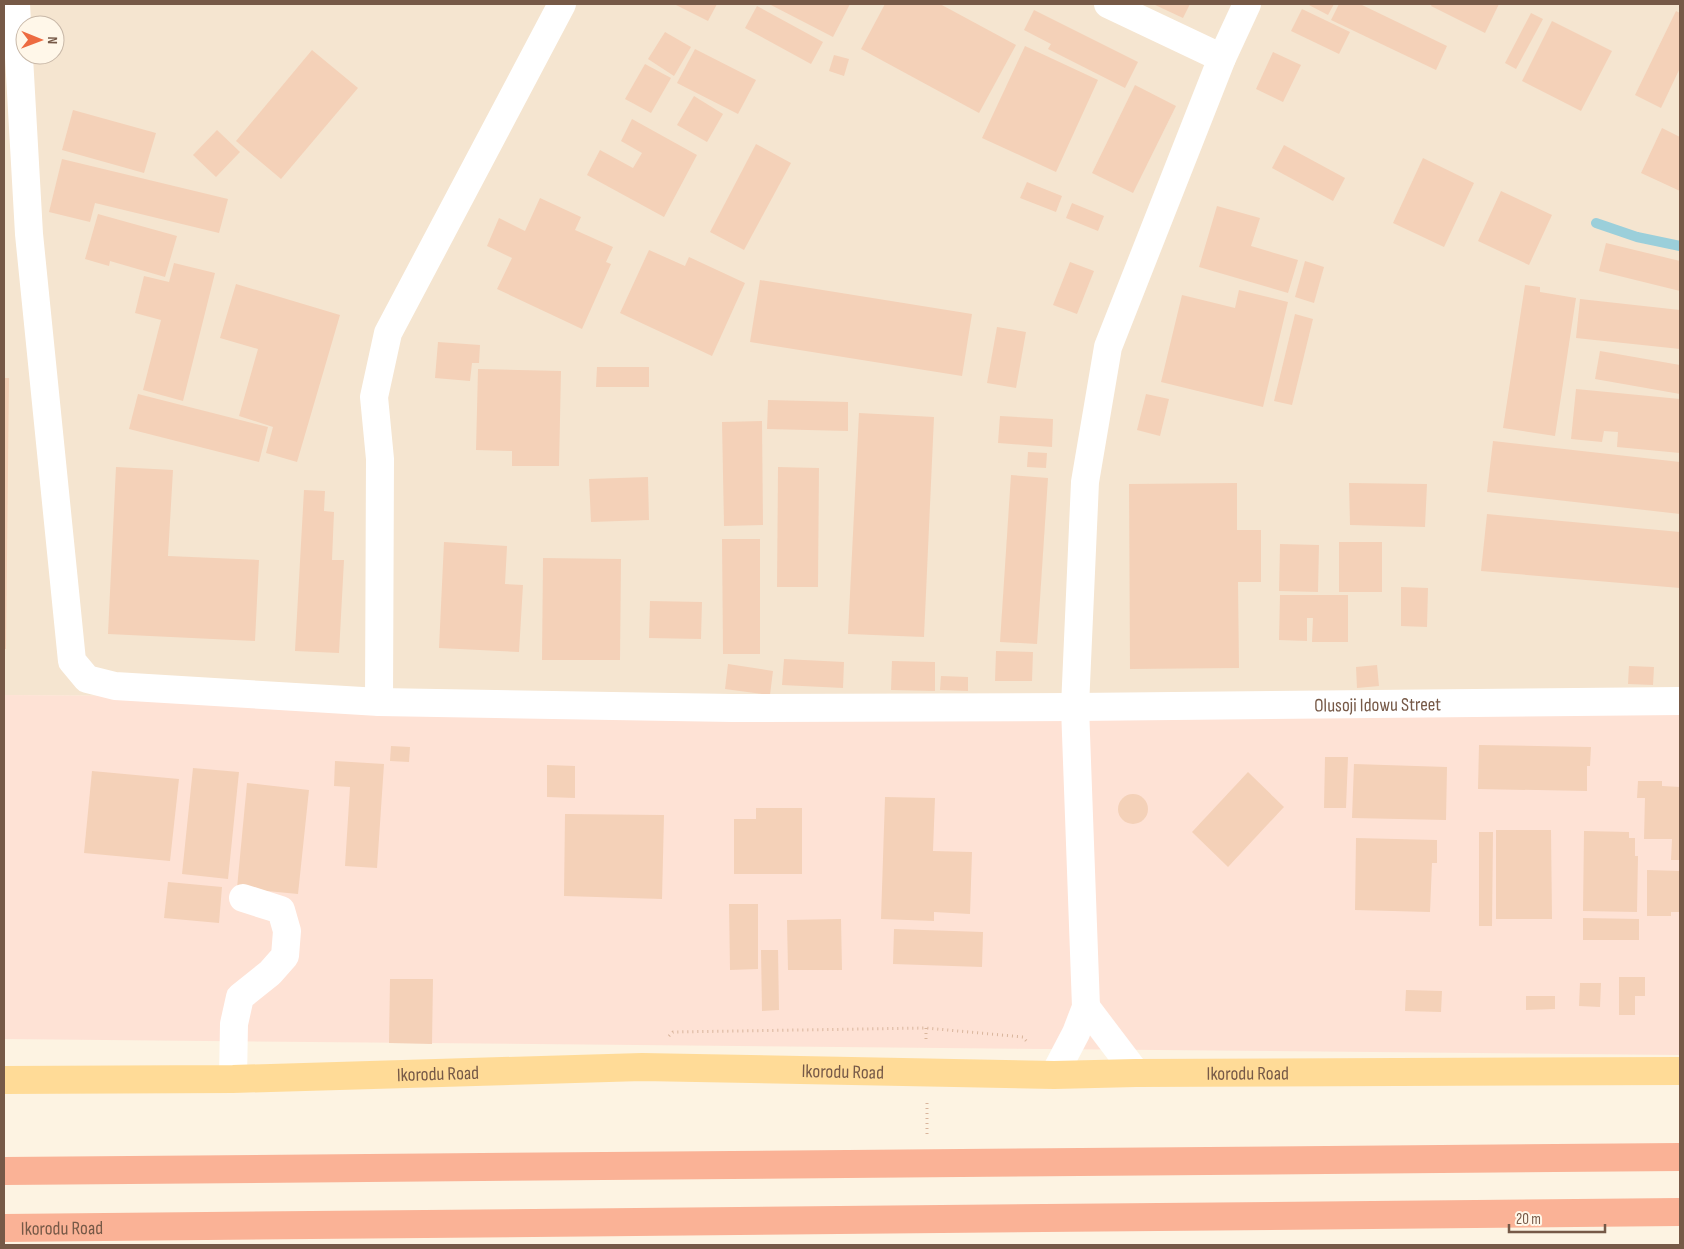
<svg xmlns="http://www.w3.org/2000/svg" width="1684" height="1249" font-family="'Sofia Sans Condensed',sans-serif">
  <style>
    .residential { fill: #f5e5d0; fill-rule: evenodd }
    .commercial { fill: #fee2d5 }
    .lines { fill: none; stroke-linecap: round; stroke-linejoin: round }
    .stream { stroke: #9bcfda; stroke-width: 10 }
    .building { fill: #f4d1b8 }
    .path { stroke: #d9b59c; stroke-width: 3; stroke-dasharray: 1 4; stroke-linecap: butt }
    .minor { stroke: #fff; stroke-width: 28 }
    .major { stroke: #ffdb97; stroke-width: 28 }
    .highway { stroke: #fab296; stroke-width: 28 }
    .labels { text-anchor: middle; stroke-width: 4.5; stroke-linejoin: round; paint-order: stroke }
    .street-label { font-size: 19px; fill: #765947; stroke: #fff7e9 }
  </style>
  <rect width="100%" height="100%" fill="#fdf3e2"/>
  <path class="residential" d="M4,4H1680V698L565,699L4,695ZM25,25H55V55H25Z"/>
  <path class="commercial" d="M4,695L565,699L1680,698V1055L4,1039Z"/>
  <g class="lines">
    <path class="stream" d="M1596,223L1637,237L1680,246"/>
  </g>
  <g class="building">
    <path d="M674,4H717L708,21Z"/>
    <path d="M769,4H850L833,37Z"/>
    <path d="M885,4H940L1016,45L979,113L861,49Z"/>
    <path d="M1153,4H1190L1183,18Z"/>
    <path d="M1307,4H1334L1328,15Z"/>
    <path d="M1339,4H1360L1447,46L1436,70L1331,20Z"/>
    <path d="M1432,4H1499L1485,33L1431,6Z"/>
    <path d="M757,6L823,42L811,64L745,28Z"/>
    <path d="M1302,9L1350,32L1339,54L1291,31Z"/>
    <path d="M1034,10L1138,62L1125,88L1048,49L1051,44L1024,30Z"/>
    <path d="M1676,11L1680,13V68L1661,108L1635,95Z"/>
    <path d="M1531,13L1543,19L1516,69L1505,63Z"/>
    <path d="M1552,21L1612,51L1581,111L1522,81Z"/>
    <path d="M665,32L691,47L674,76L648,59Z"/>
    <path d="M1025,46L1098,80L1056,172L982,138Z"/>
    <path d="M695,49L756,80L738,114L677,83Z"/>
    <path d="M312,50L358,88L281,179L236,141Z"/>
    <path d="M1273,52L1301,65L1283,102L1256,89Z"/>
    <path d="M834,55L849,59L844,76L829,71Z"/>
    <path d="M645,64L671,78L651,113L625,99Z"/>
    <path d="M1135,85L1176,106L1133,193L1092,173Z"/>
    <path d="M694,96L723,114L707,142L677,125Z"/>
    <path d="M73,110L156,133L144,173L62,150Z"/>
    <path d="M632,119L697,155L664,217L587,175L600,150L633,168L642,153L621,141Z"/>
    <path d="M1662,128L1680,137V191L1641,173Z"/>
    <path d="M217,130L240,152L216,177L193,155Z"/>
    <path d="M756,144L791,163L744,250L710,232Z"/>
    <path d="M1284,145L1345,178L1333,201L1272,168Z"/>
    <path d="M1423,158L1474,183L1444,247L1393,223Z"/>
    <path d="M62,159L228,199L219,233L95,203L90,222L49,212Z"/>
    <path d="M1027,182L1062,196L1056,212L1020,198Z"/>
    <path d="M1501,191L1552,215L1529,265L1478,241Z"/>
    <path d="M540,198L581,217L575,230L613,247L606,262L611,264L582,329L497,289L512,258L487,246L499,218L525,231Z"/>
    <path d="M1072,203L1104,216L1098,231L1066,218Z"/>
    <path d="M1217,206L1260,218L1251,246L1298,260L1288,293L1199,267Z"/>
    <path d="M98,214L177,236L165,277L110,261L109,266L85,259Z"/>
    <path d="M1606,243L1680,261V291L1599,271Z"/>
    <path d="M649,250L685,266L689,257L745,283L712,356L620,313Z"/>
    <path d="M1305,261L1324,267L1314,303L1295,297Z"/>
    <path d="M1070,262L1094,271L1077,314L1053,305Z"/>
    <path d="M174,263L215,273L183,401L143,390L161,320L135,313L144,276L169,282Z"/>
    <path d="M760,280L972,314L962,376L750,342Z"/>
    <path d="M236,284L340,315L297,462L266,453L273,427L239,416L258,349L220,338Z"/>
    <path d="M1525,285L1540,287V292L1576,298L1555,436L1503,428Z"/>
    <path d="M1239,290L1288,302L1263,407L1161,382L1182,295L1235,308Z"/>
    <path d="M1580,299L1680,310V349L1576,338Z"/>
    <path d="M1295,314L1313,319L1292,405L1274,401Z"/>
    <path d="M997,327L1026,332L1016,388L987,383Z"/>
    <path d="M438,342L480,345L479,363H472L470,381L435,378Z"/>
    <path d="M1600,351L1680,365V394L1595,379Z"/>
    <path d="M597,367H649V387H596Z"/>
    <path d="M478,369L561,371L559,466H512V451L476,450Z"/>
    <path d="M4,378H9L6,649H4Z"/>
    <path d="M1576,389L1680,399V453L1617,447L1618,432L1604,431L1602,442L1571,439Z"/>
    <path d="M138,394L268,427L259,462L129,429Z"/>
    <path d="M1146,394L1169,399L1160,436L1137,430Z"/>
    <path d="M768,400L848,402V431L767,429Z"/>
    <path d="M859,413L934,417L924,637L848,634Z"/>
    <path d="M1000,416L1053,419L1052,447L998,443Z"/>
    <path d="M762,421L763,525L724,526L722,422Z"/>
    <path d="M1493,441L1680,462V514L1487,492Z"/>
    <path d="M1028,452L1047,453L1046,468L1027,467Z"/>
    <path d="M116,467L173,470L168,556L259,560L255,641L108,634Z"/>
    <path d="M778,467L819,468L818,587H777Z"/>
    <path d="M1011,475L1048,478L1037,644L1000,642Z"/>
    <path d="M648,477L649,520L591,522L589,479Z"/>
    <path d="M1237,483V530H1261V582H1238L1239,668L1130,669L1129,484Z"/>
    <path d="M1349,483L1427,484L1425,527L1350,525Z"/>
    <path d="M304,490L325,491L324,511L334,512L332,560H344L339,653L295,651Z"/>
    <path d="M1487,514L1680,532V588L1481,571Z"/>
    <path d="M722,539H760V654H723Z"/>
    <path d="M444,542L507,546L505,584L523,585L519,652L439,648Z"/>
    <rect x="1339" y="542" width="43" height="50"/>
    <path d="M1280,544L1319,545L1318,592L1279,591Z"/>
    <path d="M543,558L621,559L620,660H542Z"/>
    <path d="M1401,587L1428,588L1427,627L1401,626Z"/>
    <path d="M1280,595H1348V642H1312L1313,618H1307V641L1279,640Z"/>
    <path d="M650,601L702,602L701,639L649,638Z"/>
    <path d="M996,651L1033,652L1032,681H995Z"/>
    <path d="M784,659L844,662L843,688L782,685Z"/>
    <path d="M892,661L935,662V691L891,690Z"/>
    <path d="M728,664L773,671L770,695L725,689Z"/>
    <path d="M1377,665L1379,686L1357,688L1356,667Z"/>
    <path d="M1629,666L1654,667L1653,685L1628,684Z"/>
    <path d="M941,676L968,677V691L940,690Z"/>
    <path d="M1479,745L1591,747L1590,766H1587V791L1478,789Z"/>
    <path d="M391,746L410,747L409,762L390,761Z"/>
    <path d="M1325,757H1348L1346,808H1324Z"/>
    <path d="M335,761L384,764L377,868L345,866L350,787L334,786Z"/>
    <path d="M1354,764L1447,767L1446,820L1352,818Z"/>
    <path d="M547,765L575,766V798L547,797Z"/>
    <path d="M193,768L239,772L228,879L182,874Z"/>
    <path d="M92,771L179,779L170,861L84,853Z"/>
    <path d="M1248,772L1284,807L1228,867L1192,832Z"/>
    <path d="M1638,781H1662V786L1680,787V860H1671L1672,839H1644L1645,798H1637Z"/>
    <path d="M247,783L309,790L298,894L237,888Z"/>
    <circle cx="1133" cy="809" r="15"/>
    <path d="M885,797L935,798L933,851L972,852L970,914L934,912V921L881,919Z"/>
    <path d="M756,808H802V874H734V819H756Z"/>
    <path d="M565,814L664,815L662,899L564,896Z"/>
    <path d="M1496,830H1551L1552,919H1496Z"/>
    <path d="M1584,831L1629,832V838H1635V856H1638L1637,912L1583,911Z"/>
    <path d="M1479,832H1493L1492,926H1479Z"/>
    <path d="M1356,838L1437,840V863H1432L1430,912L1355,910Z"/>
    <path d="M1647,870L1680,871V912H1671V916H1647Z"/>
    <path d="M168,882L222,887L219,923L164,918Z"/>
    <path d="M729,904H758V969L730,970Z"/>
    <path d="M1583,918L1639,919V940H1583Z"/>
    <path d="M841,919L842,970H788L787,920Z"/>
    <path d="M894,929L983,932L982,967L893,964Z"/>
    <path d="M761,950H778L779,1010L762,1011Z"/>
    <path d="M1619,977H1645V996H1635V1015H1619Z"/>
    <path d="M390,979H433L432,1044L389,1043Z"/>
    <path d="M1580,983H1601L1600,1007L1579,1006Z"/>
    <path d="M1406,990L1442,991L1441,1012L1405,1011Z"/>
    <path d="M1526,996H1555V1009L1526,1010Z"/>
  </g>
  <g class="lines">
    <g class="path">
      <path d="M926,1028V1042"/>
      <path d="M669,1036L673,1032L926,1028L1023,1037L1028,1043"/>
      <path d="M927,1103V1135"/>
    </g>
    <g class="minor">
      <path id="s1" d="M16,4L29,234L72,661L87,679L115,686L379,702L732,708L1075,707L1680,701"/>
      <path d="M1108,4L1222,58"/>
      <path d="M379,702L380,459L374,397L388,333L562,4"/>
      <path d="M1086,1007L1136,1073"/>
      <path d="M1054,1075L1076,1033L1086,1007L1075,707L1085,482L1108,347L1222,58L1247,4"/>
      <path d="M233,1079L234,1024L240,997L270,973L285,956L287,931L281,910L243,898"/>
    </g>
    <path class="major" id="s2" d="M4,1080L233,1079L642,1067L1054,1075L1136,1073L1680,1071"/>
    <g class="highway">
      <path d="M4,1171L1680,1157"/>
      <path id="s3" d="M4,1228L1680,1212"/>
    </g>
  </g>
  <g class="labels">
    <g class="street-label">
      <text dy="7" stroke="none"><textPath href="#s1" startOffset="1975">Olusoji Idowu Street</textPath></text>
      <text dy="7" stroke="none"><textPath href="#s2" startOffset="839">Ikorodu Road</textPath></text>
      <text dy="7" stroke="none"><textPath href="#s2" startOffset="1244">Ikorodu Road</textPath></text>
      <text dy="7" stroke="none"><textPath href="#s2" startOffset="434">Ikorodu Road</textPath></text>
      <text dy="7" stroke="none"><textPath href="#s3" startOffset="58">Ikorodu Road</textPath></text>
    </g>
  </g>
  <rect width="1684" height="1249" fill="none" stroke="#765947" stroke-width="10"/>
  <g transform="translate(40 40) rotate(91)"><circle r="24" fill="#fff7e9" stroke="#c8b8a8"/>
  <path d="M0-4L9 19L0 12L-9 19Z" fill="#ed6b41"/>
  <text y="-8" font-size="14" font-weight="bold" text-anchor="middle" fill="#765947">N</text>
  </g>
  <path d="M1509 1224v8h96v-8" fill="none" stroke="#765947" stroke-width="2.5"/>
  <text x="1516" y="1224" font-size="15" fill="#765947" stroke="#fff7e9" stroke-width="4" paint-order="stroke">20 m</text>
</svg>
